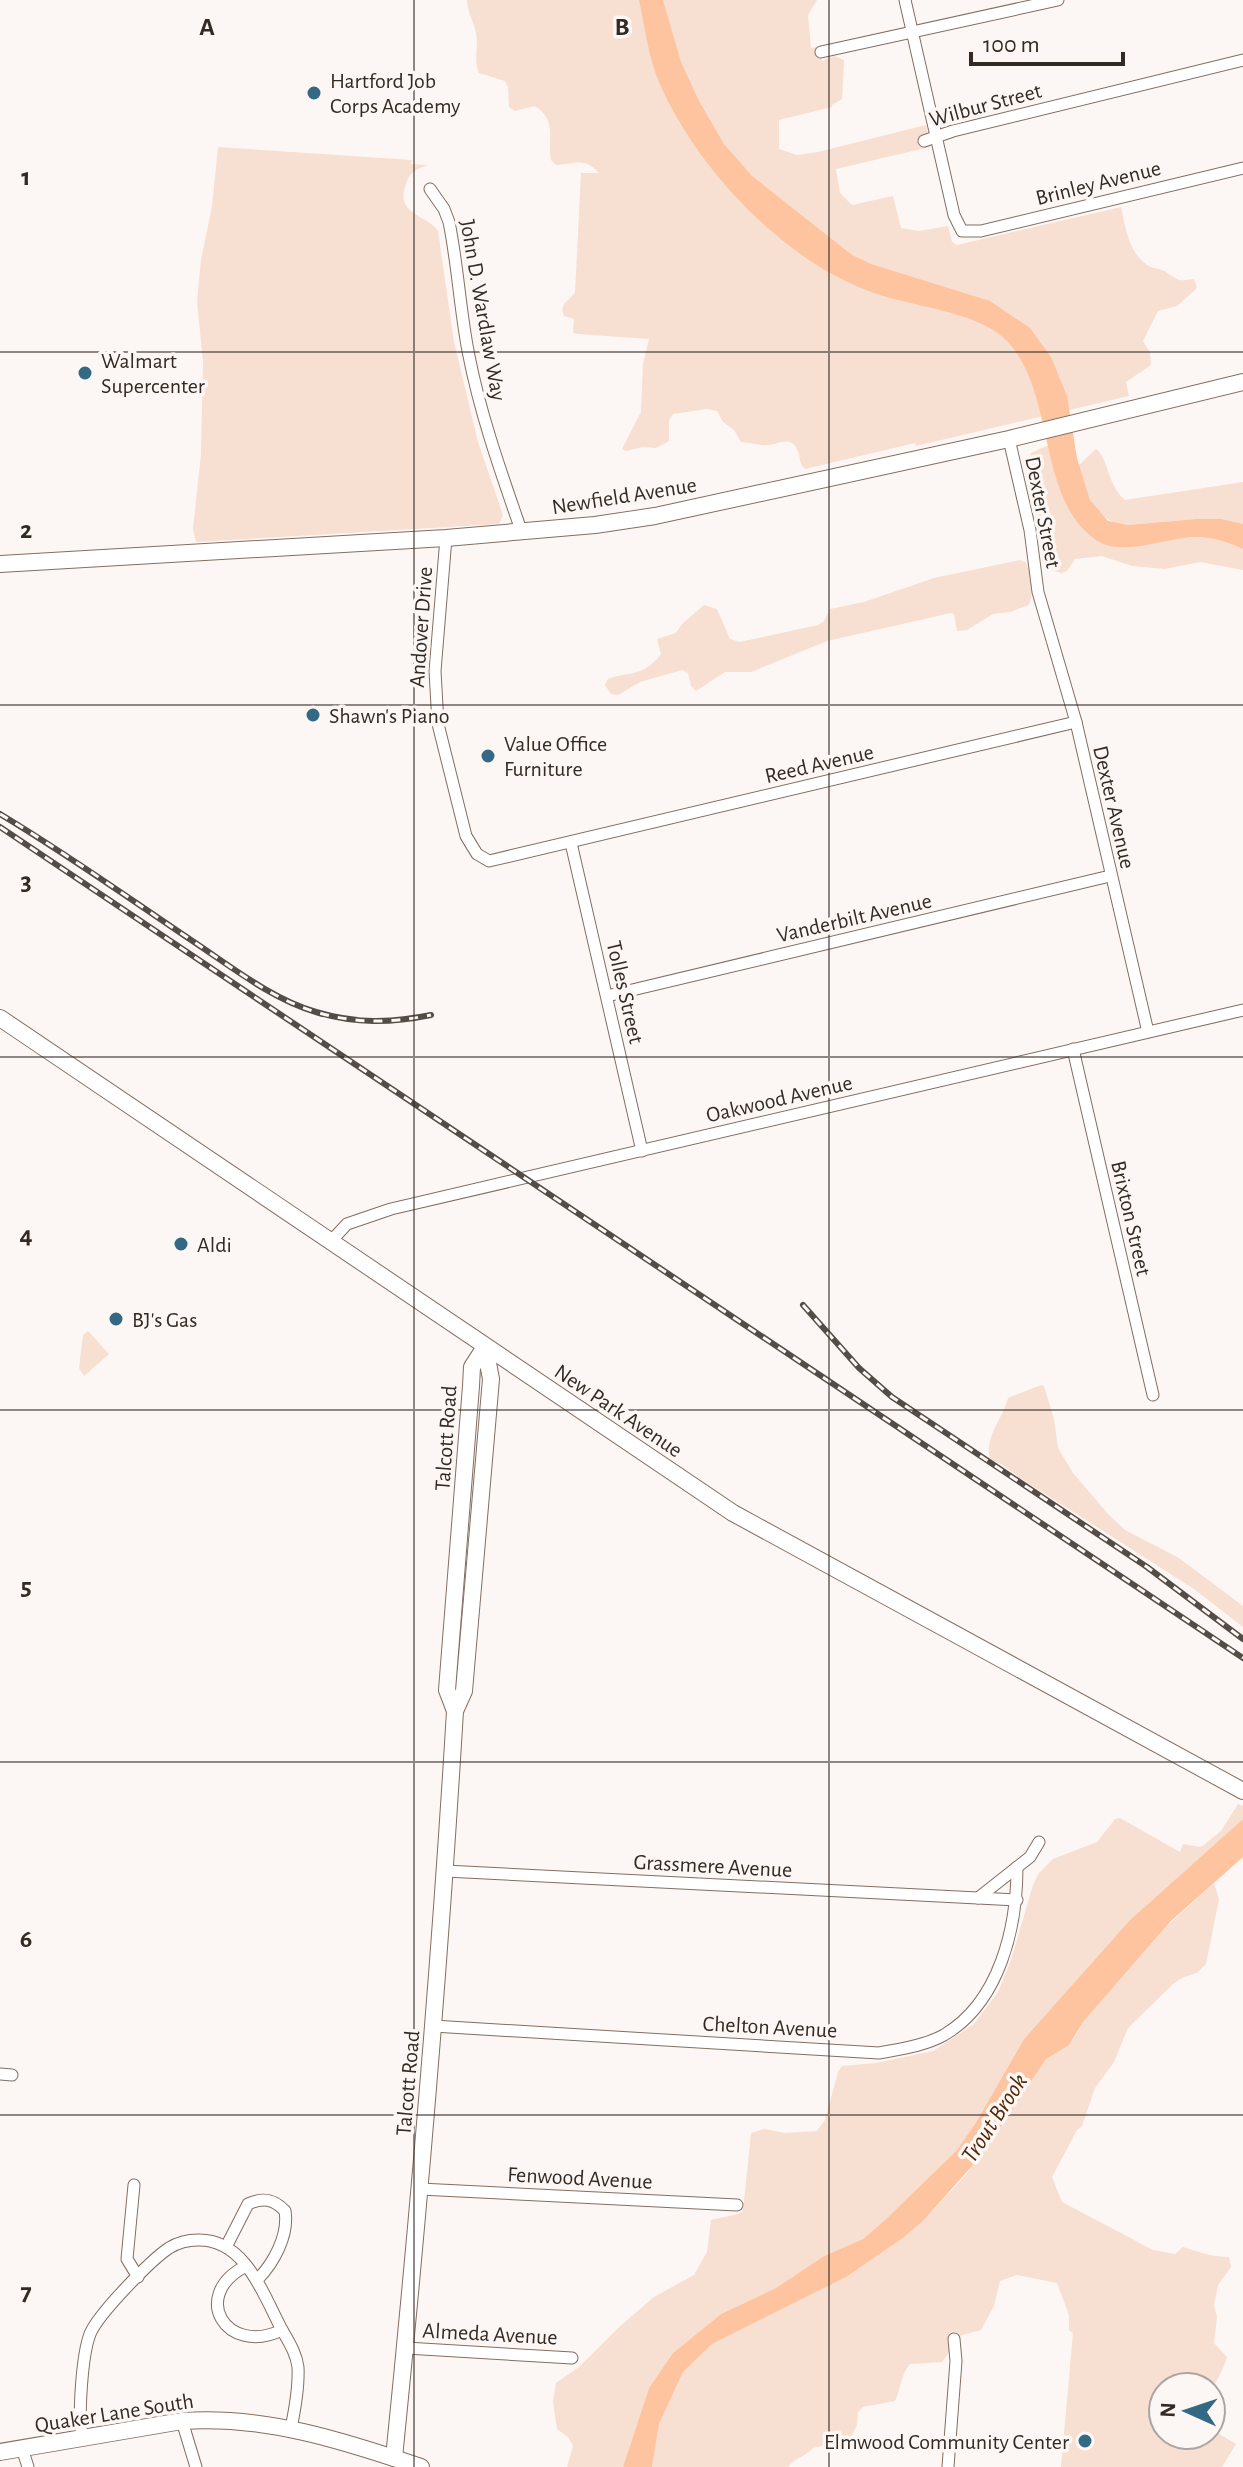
<svg xmlns="http://www.w3.org/2000/svg" width="1243" height="2467" font-family="'Alegreya Sans',sans-serif">
  <style>
    .green { fill: #f7dfd1 }
    .water { fill: #fdc49f }
    .lines { fill: none; stroke-linecap: round; stroke-linejoin: round }
    .street-casing { stroke: #836e61; stroke-width: 13 }
    .secondary-casing { stroke: #836e61; stroke-width: 18 }
    .street { stroke: #fff; stroke-width: 11 }
    .secondary { stroke: #fff; stroke-width: 16 }
    .rail-casing { stroke: #544c46; stroke-width: 6 }
    .rail { stroke: #fcf7f4; stroke-width: 3; stroke-dasharray: 9; stroke-linecap: butt }
    .grid { fill: none; stroke: #332a24; stroke-width: 2; stroke-opacity: 0.55 }
    .poi-dot { fill: #346985; stroke: #fcf7f4; stroke-width: 3 }
    .labels { text-anchor: middle; stroke-width: 7; stroke-linejoin: round; paint-order: stroke }
    .poi-label { font-size: 22px; fill: #332a24; stroke: #fcf7f4; text-anchor: start }
    .street-label { font-size: 22px; fill: #332a24; stroke: #fcf7f4 }
    .water-label { font-size: 24px; font-style: italic; fill: #532703; stroke: #fcf7f4 }
    .grid-label { font-size: 26px; text-anchor: middle; font-weight: bold; fill: #332a24; stroke: #fcf7f4; stroke-width: 7; stroke-linejoin: round; paint-order: stroke }
  </style>
  <rect width="100%" height="100%" fill="#fcf7f4"/>
  <g class="green">
    <path d="M467,0H817L808,15L811,48L818,47L822,61L834,56L844,60L842,99L832,105V107L779,120V149L797,155L818,152L926,125L930,147L836,169L840,193L852,205L893,196L901,228L919,231L948,226L952,242L957,245L1121,207C1126,229 1128,251 1147,265C1153,269 1160,268 1166,272C1181,282 1177,281 1194,279L1197,288L1177,306L1158,311L1143,341L1150,352L1151,365L1126,382L1129,396L916,446L915,443L805,469C798,462 801,459 798,451C791,434 779,445 768,445C759,446 750,442 741,442L734,430L723,422L717,411L707,409L673,414L669,420V441L656,448L643,447L626,451L622,449L641,412L643,364L649,339L578,334L573,333L574,319L564,316L562,310L564,304L575,293L581,173H599C584,157 576,164 556,165L551,160C547,139 558,121 535,106L515,111L509,107L508,87L505,81L479,73C473,60 479,46 476,33C474,21 467,12 467,0Z"/>
    <path d="M218,147L412,160L411,164L429,165C419,167 409,172 406,184C394,215 427,214 438,231L454,342L478,442L503,515L499,524L196,542L193,529L201,454L203,362L197,301L201,260L212,206Z"/>
    <path d="M1049,445C1053,462 1056,482 1064,499C1100,573 1135,537 1196,537C1212,537 1228,542 1243,549V570L1200,562L1165,569L1132,566L1102,556L1075,559L1067,571L1061,573C1055,571 1053,572 1050,566C1046,559 1048,549 1046,541C1039,515 1022,480 1031,453Z"/>
    <path d="M1096,449C1108,457 1107,485 1125,500L1243,482V524L1222,519H1196L1128,525L1114,523L1103,516L1090,500L1079,465Z"/>
    <path d="M1020,560L1026,562C1031,575 1034,593 1029,605L1010,612L993,614L967,630L957,631L954,614L951,613L827,641L751,672H725L696,691L691,686L688,673L682,670L640,682L618,695L611,694L605,685L608,679C630,671 644,677 661,654L657,639L676,633L682,624L704,605L717,609L730,639L740,642L818,625L824,621L830,609L864,602L934,578Z"/>
    <path d="M88,1331L109,1354L84,1376L79,1368L83,1335Z"/>
    <path d="M1041,1385L1044,1386L1054,1419L1058,1448L1073,1473L1108,1514L1125,1530L1179,1558L1243,1606V1627L1194,1589L1020,1478L1003,1465L991,1460C982,1440 1004,1417 1008,1398Z"/>
    <path d="M1238,1804L1243,1806V1819L1130,1920L1024,2039L975,2124L957,2150L885,2220L863,2239L824,2256L776,2288L721,2314L673,2353L649,2388L623,2467H567L573,2446L568,2437L557,2429L553,2402L556,2383L579,2367L618,2328L654,2297L694,2275L707,2252L711,2220L738,2214L743,2211L751,2133L764,2129L785,2133L817,2131L825,2120L838,2072L842,2066L876,2063L933,2051L974,2024L998,1992L1011,1960L1033,1885L1039,1873L1053,1859L1097,1842L1115,1819L1120,1818L1180,1852L1183,1844L1201,1847L1221,1831Z"/>
    <path d="M1214,1883L1219,1899L1206,1964L1197,1973L1184,1977L1173,1984L1128,2028L1114,2062L1095,2088L1082,2126L1077,2130L1052,2177L1062,2202L1153,2250L1175,2254L1183,2247C1199,2252 1212,2257 1229,2257L1231,2267L1218,2285L1214,2305L1217,2317L1214,2343L1227,2357C1224,2368 1217,2380 1211,2391V2387H1163V2435H1211V2429L1236,2444L1222,2467H1061L1073,2333L1069,2330V2315L1057,2283L1017,2275L1000,2281L994,2306L981,2330L962,2335L942,2362L910,2364C901,2374 901,2388 895,2401L863,2407L858,2412L857,2425L851,2437C838,2442 826,2445 813,2448C807,2456 797,2456 788,2467H652L659,2424L683,2372L712,2344L846,2277L903,2238L923,2221L965,2176L1046,2059L1073,2040L1083,2022L1167,1926Z"/>
  </g>
  <g class="water">
    <path d="M639,0H663L681,62L699,101L724,144L752,176L852,255L871,264L990,301L1030,328L1051,357L1067,396L1077,458L1090,500L1108,521L1128,525L1196,519H1222L1243,524V549C1228,542 1213,537 1196,537C1166,537 1123,558 1096,540C1037,500 1056,396 1009,343C983,313 917,307 880,295C788,266 697,170 659,82C648,56 645,27 639,0Z"/>
    <path d="M1243,1819V1857L1171,1921L1083,2022L1069,2045L1046,2059L981,2156L923,2221L903,2238L846,2277L712,2344L683,2372L659,2424L652,2467H623L649,2388L673,2353L721,2314L776,2288L824,2256L863,2239L885,2220L957,2150L975,2124L1024,2039L1130,1920Z"/>
  </g>
  <g class="lines">
    <g class="street-casing">
      <g id="street">
        <path d="M905,0L954,215L962,231H981L1243,168"/>
        <path d="M821,52L1058,0"/>
        <path d="M924,141L953,131L1243,60"/>
        <path d="M430,189L444,209L449,222C458,266 460,312 469,356C481,417 502,475 522,533"/>
        <path d="M1009,439L1030,530L1038,592L1076,722L1148,1032"/>
        <path d="M446,538L435,671L438,724L466,836L477,854L489,861L1076,722"/>
        <path d="M571,843L642,1151"/>
        <path d="M607,996L1110,876"/>
        <path d="M1073,1049L1153,1395"/>
        <path d="M332,1240L347,1224L391,1209L1243,1010"/>
        <path d="M445,1871L1017,1900"/>
        <path d="M978,1898L1030,1857L1039,1842"/>
        <path d="M433,2026L879,2053C900,2049 924,2046 944,2035C1000,2002 1017,1927 1017,1867"/>
        <path d="M0,2074L12,2075"/>
        <path d="M134,2185L127,2259L138,2277"/>
        <path d="M420,2189L737,2205"/>
        <path d="M226,2247L248,2204C263,2197 274,2199 285,2211C289,2235 274,2263 257,2280"/>
        <path d="M246,2266C189,2295 226,2357 282,2330"/>
        <path d="M406,2348L572,2358"/>
        <path d="M182,2421L196,2467"/>
        <path d="M82,2437C78,2415 82,2355 90,2334C98,2314 151,2260 169,2248C177,2243 188,2240 198,2240C245,2239 263,2294 281,2328C288,2341 296,2352 298,2367C299,2387 295,2409 291,2428"/>
        <path d="M22,2448L28,2467"/>
        <path d="M948,2467L956,2361L954,2339"/>
      </g>
    </g>
    <g class="secondary-casing">
      <g id="secondary">
        <path d="M0,564L446,538L595,525L655,516L1009,439L1243,382"/>
        <path d="M0,1018L733,1513L1243,1791"/>
        <path d="M455,1711L447,1690L471,1386L472,1367L485,1347"/>
        <path d="M0,2452L182,2421C264,2415 344,2441 421,2467"/>
        <path d="M394,2458C419,2210 440,1961 455,1711L464,1691L491,1379L485,1347"/>
      </g>
    </g>
    <use href="#street" class="street"/>
    <use href="#secondary" class="secondary"/>
    <g class="rail-casing">
      <g id="rail">
        <path d="M0,814C67,854 130,899 194,942C233,968 272,999 316,1012C356,1024 391,1023 431,1015"/>
        <path d="M0,827L1243,1658"/>
        <path d="M803,1305L859,1368L892,1397L1147,1567L1243,1639"/>
      </g>
    </g>
    <use href="#rail" class="rail"/>
  </g>
  <path class="grid" d="M414,0V2467M829,0V2467M0,352H1243M0,705H1243M0,1057H1243M0,1410H1243M0,1762H1243M0,2115H1243"/>
  <g class="poi-dot">
    <circle cx="314" cy="93" r="8"/>
    <circle cx="85" cy="373" r="8"/>
    <circle cx="313" cy="715" r="8"/>
    <circle cx="488" cy="756" r="8"/>
    <circle cx="181" cy="1244" r="8"/>
    <circle cx="116" cy="1319" r="8"/>
    <circle cx="1085" cy="2441" r="8"/>
  </g>
  <g class="labels">
    <g class="poi-label">
      <text x="330" y="88">Hartford Job<tspan x="330" dy="25">Corps Academy</tspan></text>
      <text x="101" y="368">Walmart<tspan x="101" dy="25">Supercenter</tspan></text>
      <text x="329" y="723">Shawn's Piano</text>
      <text x="504" y="751">Value Office<tspan x="504" dy="25">Furniture</tspan></text>
      <text x="197" y="1252">Aldi</text>
      <text x="132" y="1327">BJ's Gas</text>
      <text x="1069" y="2449" text-anchor="end">Elmwood Community Center</text>
    </g>
    <g class="street-label">
      <text transform="translate(985 104) rotate(-15)" y="8">Wilbur Street</text>
      <text transform="translate(1098 182) rotate(-14)" y="8">Brinley Avenue</text>
      <text transform="translate(484 310) rotate(80)" y="8">John D. Wardlaw Way</text>
      <text transform="translate(624 495) rotate(-9)" y="8">Newfield Avenue</text>
      <text transform="translate(1044 512) rotate(79)" y="8">Dexter Street</text>
      <text transform="translate(420 627) rotate(-86)" y="8">Andover Drive</text>
      <text transform="translate(819 763) rotate(-13)" y="8">Reed Avenue</text>
      <text transform="translate(1115 807) rotate(77)" y="8">Dexter Avenue</text>
      <text transform="translate(854 917) rotate(-13)" y="8">Vanderbilt Avenue</text>
      <text transform="translate(626 992) rotate(77)" y="8">Tolles Street</text>
      <text transform="translate(779 1098) rotate(-13)" y="8">Oakwood Avenue</text>
      <text transform="translate(1132 1218) rotate(77)" y="8">Brixton Street</text>
      <text transform="translate(619 1410) rotate(34)" y="8">New Park Avenue</text>
      <text transform="translate(445 1438) rotate(-86)" y="8">Talcott Road</text>
      <text transform="translate(713 1865) rotate(3)" y="8">Grassmere Avenue</text>
      <text transform="translate(770 2026) rotate(3)" y="8">Chelton Avenue</text>
      <text transform="translate(407 2083) rotate(-85)" y="8">Talcott Road</text>
      <text transform="translate(580 2177) rotate(3)" y="8">Fenwood Avenue</text>
      <text transform="translate(490 2333) rotate(3)" y="8">Almeda Avenue</text>
      <text transform="translate(114 2412) rotate(-9)" y="8">Quaker Lane South</text>
    </g>
    <g class="water-label">
      <text transform="translate(994 2118) rotate(-57)" y="8">Trout Brook</text>
    </g>
  </g>
  <g class="grid-label">
    <text x="207" y="35">A</text>
    <text x="622" y="35">B</text>
    <text x="26" y="185">1</text>
    <text x="26" y="538">2</text>
    <text x="26" y="890">3</text>
    <text x="26" y="1243">4</text>
    <text x="26" y="1595">5</text>
    <text x="26" y="1947">6</text>
    <text x="26" y="2300">7</text>
  </g>
  <g transform="translate(1187 2411) rotate(273)"><circle r="38" fill="#fcf7f4" stroke="#aca5a1" stroke-width="2"/>
  <path d="M0-6L14 30L0 20L-14 30Z" fill="#346985"/>
  <text y="-12" font-size="22" font-weight="bold" text-anchor="middle" fill="#332a24">N</text>
  </g>
  <path d="M971 52v12h152v-12" fill="none" stroke="#332a24" stroke-width="4"/>
  <text x="983" y="52" font-size="24" fill="#332a24" stroke="#fcf7f4" stroke-width="6" paint-order="stroke">100 m</text>
</svg>
